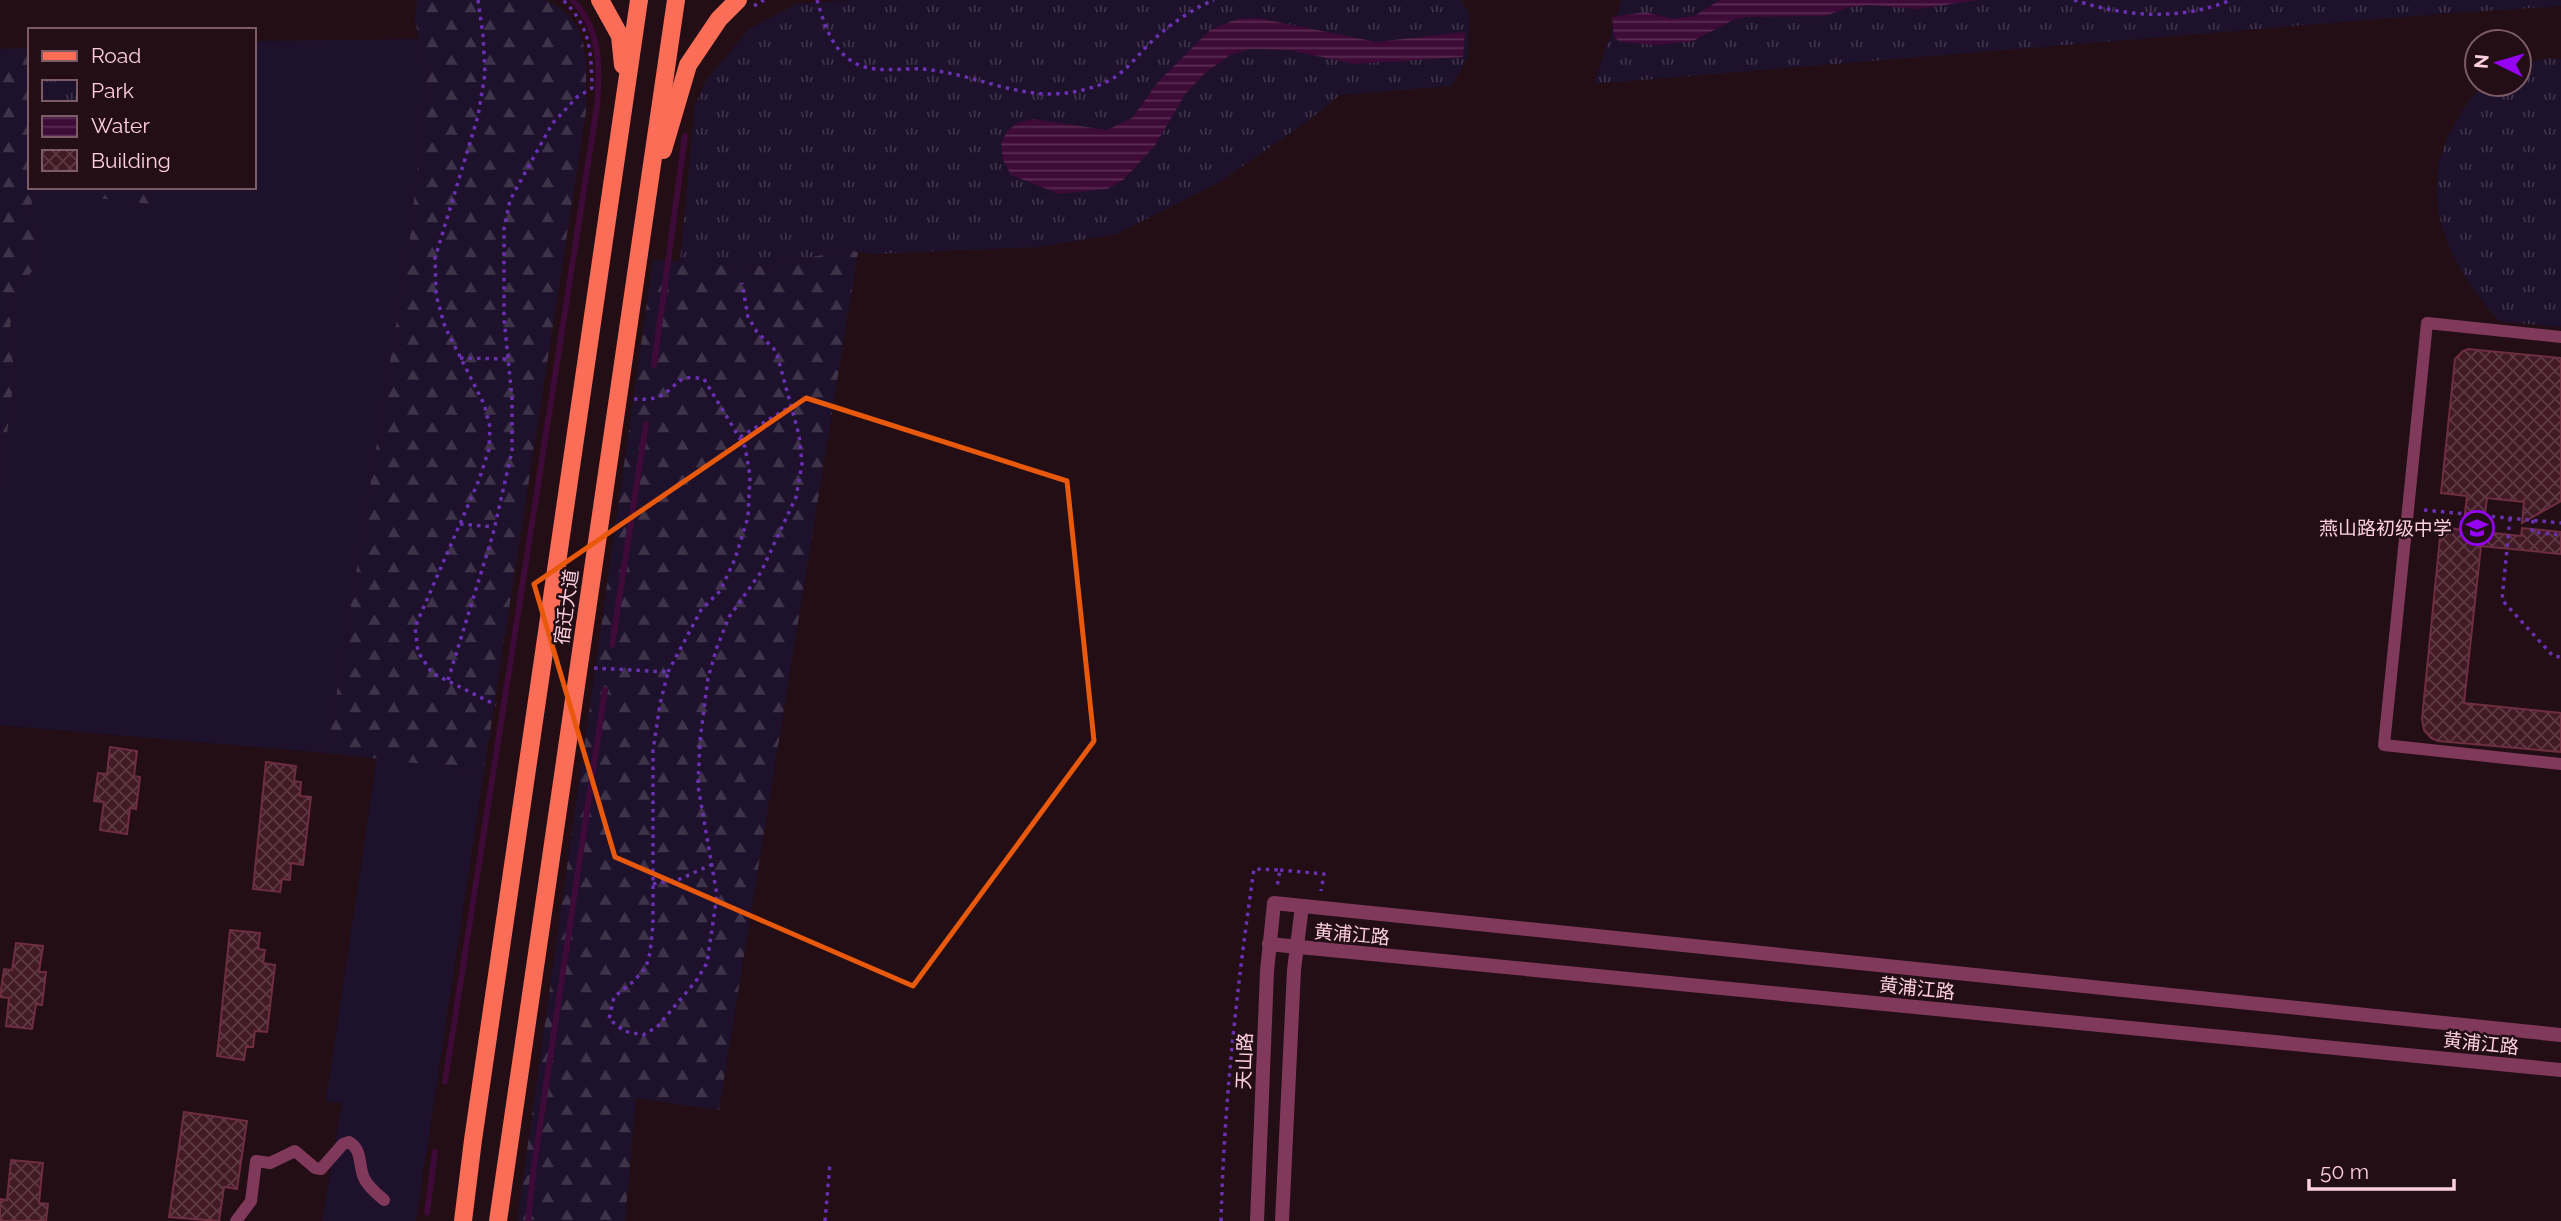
<svg xmlns="http://www.w3.org/2000/svg" width="2561" height="1221" font-family="Raleway,'Noto Sans SC',sans-serif">
  <style>
    .green { fill: #1d112b }
    .forest { fill: url(#forest-firs) }
    .park { fill: url(#park-tufts) }
    .water { fill: url(#water-rules) }
    .lines { fill: none; stroke-linecap: round; stroke-linejoin: round }
    .stream { stroke: #3e0a37; stroke-width: 6 }
    .building { fill: url(#building-cross-hatch); stroke: #6e2d40; stroke-width: 2 }
    .path { stroke: #6930b1; stroke-width: 3.5; stroke-dasharray: 3.5 5; stroke-linecap: butt }
    .service { stroke: #80395a; stroke-width: 12 }
    .tertiary { stroke: #80395a; stroke-width: 14 }
    .primary { stroke: #fc6d58; stroke-width: 18 }
    .marked { fill: none; stroke: #e8590c; stroke-width: 5; stroke-linejoin: round }
    .labels { text-anchor: middle; stroke-width: 5; stroke-linejoin: round; paint-order: stroke }
    .poi-label { font-size: 19px; fill: #fecfe1; stroke: #220e14; text-anchor: end }
    .street-label { font-size: 19px; fill: #fecfe1; stroke: #220e14 }
  </style>
  <defs>
    <pattern id="forest-firs" width="22" height="20" patternUnits="userSpaceOnUse" patternTransform="scale(1.75)"><rect width="22" height="20" fill="#1d112b"/><path d="M5 1l3.5 6h-7zM16 11l3.5 6h-7z" fill="#3f3349"/></pattern>
    <pattern id="park-tufts" width="24" height="20" patternUnits="userSpaceOnUse" patternTransform="scale(1.75)"><rect width="24" height="20" fill="#1d112b"/><path d="M3 7l-1-3M5 7V3M7 7l1-3M15 17l-1-3M17 17v-4M19 17l1-3" fill="none" stroke="#3f3349"/></pattern>
    <pattern id="water-rules" width="6" height="5" patternUnits="userSpaceOnUse" patternTransform="scale(1.75)"><rect width="6" height="5" fill="#3e0a37"/><path d="M0 2.5h6" fill="none" stroke="#5b2d54"/></pattern>
    <pattern id="building-cross-hatch" width="8" height="8" patternUnits="userSpaceOnUse" patternTransform="scale(1.75)"><rect width="8" height="8" fill="#421a26"/><path d="M0 0l8 8M0 8l8-8" fill="none" stroke="#5e3a45"/></pattern>
  </defs>
  <rect width="100%" height="100%" fill="#220e14"/>
  <g class="green">
    <path d="M419,39L427,76L410,238L327,753L0,725V488L15,371L9,342L13,295L37,265L31,211L33,190L150,204L151,187H254V41Z"/>
    <path d="M377,758L484,771L416,1221H322L342,1103L326,1101Z"/>
  </g>
  <g class="forest">
    <path d="M417,0H547L566,12L578,28L583,43L586,61V111L484,771L327,753L410,238L427,76L415,20Z"/>
    <path d="M30,48V187H151L150,204L33,191L31,211L37,265L13,295L9,342L15,371L0,488V49Z"/>
    <path d="M848,250L858,252L719,1110L636,1098L625,1221H517L653,260L764,266Z"/>
  </g>
  <g class="park">
    <path d="M851,0H1462L1469,15L1468,58L1451,86L1340,95L1309,120L1223,180L1117,234L1038,247L873,254L847,250L764,266L680,262L695,105L706,80L749,29L796,4Z"/>
    <path d="M1622,0H2561V6L2438,14L1594,84Z"/>
    <path d="M2551,58L2561,59V327L2499,321C2448,264 2413,194 2456,122C2463,109 2476,86 2492,84C2501,83 2510,84 2519,84V65Z"/>
  </g>
  <g class="water">
    <path d="M1720,0H1979L1917,9L1870,5L1849,7L1825,16L1747,17L1733,20L1693,41L1657,45L1620,42L1614,37L1612,17L1645,12L1673,19L1694,16Z"/>
    <path d="M1257,18L1376,42L1465,32L1463,57L1355,64L1288,50L1251,49L1230,55L1205,73L1186,93L1154,147L1123,180L1107,189L1060,194L1011,175L1003,160L1001,143L1007,131L1017,123L1033,119L1107,130L1132,118L1158,82L1210,30L1237,19Z"/>
  </g>
  <g class="lines">
    <g class="stream">
      <path d="M654,365L685,136"/>
      <path d="M612,645L646,424"/>
      <path d="M445,1082L597,106C600,67 601,29 572,0"/>
      <path d="M427,1213L435,1152"/>
      <path d="M528,1221L534,1166L605,690"/>
    </g>
  </g>
  <g class="building">
    <path d="M2468,349L2561,358V501L2522,523L2524,502L2487,498L2483,532L2521,536L2522,528L2561,532V554L2481,546L2464,703L2561,713V752L2438,741L2431,738L2424,730L2422,719L2441,527L2463,530L2467,496L2441,493L2455,359L2463,351Z"/>
    <path d="M110,747L137,751L134,776L140,777L136,809L130,808L127,834L100,830L104,802L94,801L98,773L107,774Z"/>
    <path d="M266,762L296,766L294,781L301,782L300,796L311,797L303,865L291,863L290,880L282,879L280,892L253,889Z"/>
    <path d="M230,930L260,933L258,949L265,950L263,963L275,965L267,1032L255,1031L253,1047H246L244,1060L217,1056Z"/>
    <path d="M16,943L43,946L39,972H46L42,1005L36,1004L32,1029L6,1026L9,998L0,997L4,969L12,970Z"/>
    <path d="M184,1112L247,1121L237,1189L224,1187L219,1221L169,1217Z"/>
    <path d="M11,1160L43,1163L39,1203L48,1204L46,1221H0V1199L7,1200Z"/>
  </g>
  <g class="lines">
    <g class="path">
      <path d="M478,0L483,35L485,74L478,116L435,258L436,295L445,327L484,404L490,427L489,449L479,480L415,627L418,652L432,673L496,705"/>
      <path d="M817,0C824,24 833,54 859,65C878,73 903,68 922,69C989,75 1034,112 1104,83C1128,73 1141,49 1160,34C1175,21 1196,7 1214,0"/>
      <path d="M2074,0C2126,17 2180,21 2231,0"/>
      <path d="M754,6L764,0"/>
      <path d="M460,358L507,359"/>
      <path d="M634,399C642,399 651,400 658,397C680,387 674,373 704,379L745,447L750,476L748,517L735,559L720,591L701,610L668,672"/>
      <path d="M740,437L791,406"/>
      <path d="M2424,510L2561,523"/>
      <path d="M2510,518L2502,600L2553,656L2561,657"/>
      <path d="M2533,520L2532,532L2561,535"/>
      <path d="M460,524L494,527"/>
      <path d="M594,668L668,672L660,704L653,750V924L650,953L646,967L634,981L614,997L609,1019L624,1031L643,1035L657,1027L696,981L707,963L717,895L698,786L700,740L708,678L717,647L729,617L761,572L796,497L802,464L799,435L776,351L757,332L748,317L742,283"/>
      <path d="M448,680L493,534L512,451V398L504,318V229L510,200L552,124L577,97L592,88C591,52 591,27 563,0"/>
      <path d="M1280,870L1324,874L1321,891"/>
      <path d="M653,884L680,879L713,864"/>
      <path d="M825,1221L830,1163"/>
      <path d="M1221,1221C1224,1103 1237,986 1254,869L1280,870L1277,887"/>
    </g>
    <g class="service">
      <path d="M2561,337L2427,323L2384,745L2561,764"/>
      <path d="M236,1221L251,1201L256,1161L270,1163L295,1151L315,1168L321,1169L343,1144L349,1142C363,1150 358,1165 364,1178C368,1187 377,1194 384,1200"/>
    </g>
    <g class="tertiary">
      <path d="M1269,944L2561,1070"/>
      <path d="M1257,1221L1267,971L1274,903L2561,1035"/>
      <path d="M1282,1221L1294,970L1302,906"/>
    </g>
    <g class="primary">
      <path d="M600,0L620,36L623,65"/>
      <path d="M663,150L688,65L719,19L738,0"/>
      <path d="M463,1221L473,1140L639,0"/>
      <path d="M498,1221L676,0"/>
    </g>
  </g>
  <path class="marked" d="M806,398L1067,481L1094,741L913,986L615,857L534,584Z"/>
  <defs>
    <g id="school-ring" transform="scale(1.75)"><circle r="9.5" fill="#220e14" stroke="#9604f5" stroke-width="1.5"/><path d="M0-5L7-2L0 1L-7-2ZM-4 1L0 2.5L4 1V4Q0 6-4 4Z" fill="#9604f5"/></g>
  </defs>
  <g fill-rule="evenodd">
    <use href="#school-ring" x="2477" y="528"/>
  </g>
  <g class="labels">
    <g class="poi-label">
      <text x="2452" y="535">燕山路初级中学</text>
    </g>
    <g class="street-label">
      <text transform="translate(566 607) rotate(-82)" y="7">宿迁大道</text>
      <text transform="translate(1352 934) rotate(5)" y="7">黄浦江路</text>
      <text transform="translate(1917 988) rotate(6)" y="7">黄浦江路</text>
      <text transform="translate(2481 1043) rotate(6)" y="7">黄浦江路</text>
      <text transform="translate(1244 1061) rotate(-88)" y="7">天山路</text>
    </g>
  </g>
  <rect x="28" y="28" width="228" height="161" fill="#220e14" stroke="#7a5b66" stroke-width="2"/>
  <rect x="42" y="51" width="35" height="10" fill="#fc6d58" stroke="#7a5b66" stroke-width="2"/>
  <text x="91" y="63" font-size="21" fill="#fecfe1">Road</text>
  <rect x="42" y="80" width="35" height="21" fill="url(#park-tufts)" stroke="#7a5b66" stroke-width="2"/>
  <text x="91" y="98" font-size="21" fill="#fecfe1">Park</text>
  <rect x="42" y="116" width="35" height="21" fill="url(#water-rules)" stroke="#7a5b66" stroke-width="2"/>
  <text x="91" y="133" font-size="21" fill="#fecfe1">Water</text>
  <rect x="42" y="150" width="35" height="21" fill="url(#building-cross-hatch)" stroke="#7a5b66" stroke-width="2"/>
  <text x="91" y="168" font-size="21" fill="#fecfe1">Building</text>
  <g transform="translate(2498 63) rotate(275)"><circle r="33" fill="#220e14" stroke="#7a5b66" stroke-width="2"/>
  <path d="M0-5L12 26L0 18L-12 26Z" fill="#9604f5"/>
  <text y="-10" font-size="19" font-weight="bold" text-anchor="middle" fill="#fecfe1">N</text>
  </g>
  <path d="M2309 1179v10h145v-10" fill="none" stroke="#fecfe1" stroke-width="3.5"/>
  <text x="2320" y="1179" font-size="21" fill="#fecfe1" stroke="#220e14" stroke-width="5" paint-order="stroke">50 m</text>
</svg>
